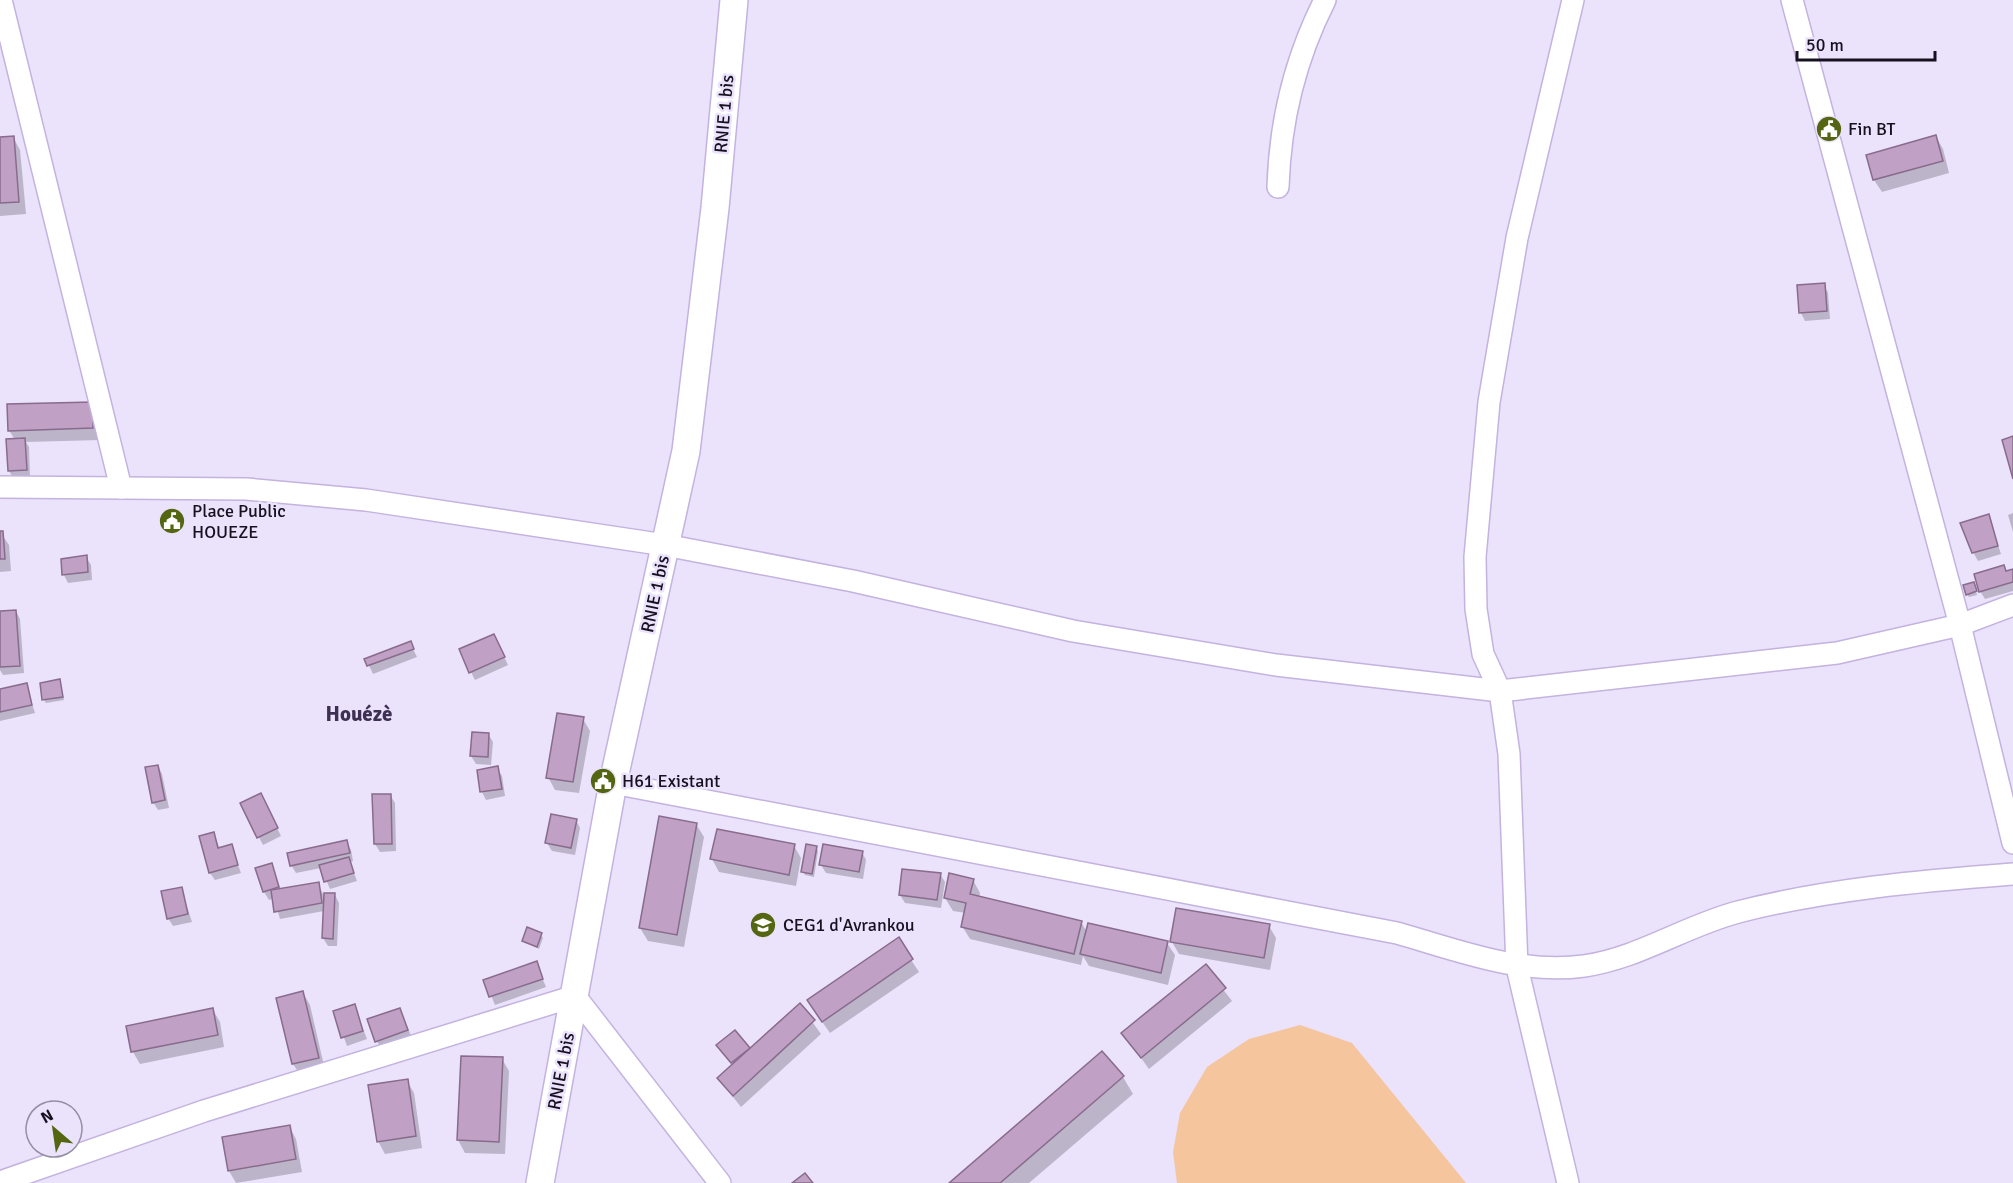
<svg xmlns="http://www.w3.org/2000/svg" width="2013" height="1183" font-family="Signika,sans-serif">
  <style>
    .green { fill: #f5c59d }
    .shadow { fill: #0003 }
    .building { fill: #c0a1c5; stroke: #886b8d; stroke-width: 1.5 }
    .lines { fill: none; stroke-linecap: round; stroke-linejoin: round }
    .minor-casing { stroke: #c3b3de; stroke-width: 24 }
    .major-casing { stroke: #c3b3de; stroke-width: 30 }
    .minor { stroke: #fff; stroke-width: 21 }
    .major { stroke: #fff; stroke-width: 27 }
    .labels { text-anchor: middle; stroke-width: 5; stroke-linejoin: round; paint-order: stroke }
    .street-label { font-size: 18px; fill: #16101f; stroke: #ebe2fc }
    .poi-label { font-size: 18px; fill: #16101f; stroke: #ebe2fc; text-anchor: start }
    .quarter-label { font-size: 21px; font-weight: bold; fill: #3d3052; stroke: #ebe2fc }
  </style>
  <rect width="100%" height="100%" fill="#ebe2fc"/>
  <path class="green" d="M1300,1025L1352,1043L1466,1183H1177L1173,1152L1180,1113L1207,1067L1249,1039Z"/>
  <g class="shadow">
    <path d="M13,137L20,150L26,214L0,216V138Z"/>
    <path d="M1936,137L1943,149L1949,173L1882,192L1874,180L1868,156Z"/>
    <path d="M1824,285L1828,293L1830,319L1805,321L1801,313L1799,286Z"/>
    <path d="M92,403L100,440L26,442L29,447L30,478L14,479L9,471L15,440L9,430Z"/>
    <path d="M2013,513V532L2008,515Z"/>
    <path d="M1988,516L2001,554L1978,561L1967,541L1962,524Z"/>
    <path d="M0,532L9,545L11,571L0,572Z"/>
    <path d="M86,557L91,565L92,580L68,583L64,575Z"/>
    <path d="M2004,567L2007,572L2013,570V591L1985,599L1980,591Z"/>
    <path d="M1975,587L1977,595L1969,597L1967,594Z"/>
    <path d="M16,611L20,619L24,673L3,675L0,670V612Z"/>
    <path d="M410,643L417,657L373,674L366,659Z"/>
    <path d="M498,644L508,665L475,680L471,672Z"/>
    <path d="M60,681L64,700L46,703L44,700Z"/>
    <path d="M26,685L35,713L0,721V691Z"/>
    <path d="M583,719L590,731L579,793L555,790L548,777Z"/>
    <path d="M488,734L493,742L491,765L476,764L471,756Z"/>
    <path d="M158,766L162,774L169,808L158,810L153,802Z"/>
    <path d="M497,768L502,776L505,796L486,800L482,792Z"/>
    <path d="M390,795L395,803L396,851L380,852L375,844Z"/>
    <path d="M265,803L281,836L263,845L242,804Z"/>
    <path d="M576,820L580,828L575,855L552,851L547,843Z"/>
    <path d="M696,824L704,837L684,947L648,941L640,928Z"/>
    <path d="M213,833L220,849L231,846L241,873L215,880L210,873Z"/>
    <path d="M346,842L351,850L353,861L350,862L357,881L330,889L321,868L296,873L291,865Z"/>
    <path d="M794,846L801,858L796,886L719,872L712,859Z"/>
    <path d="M816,848L818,851L814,877L805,875L803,872Z"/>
    <path d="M862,852L866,860L863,879L826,873L821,865Z"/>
    <path d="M271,864L281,890L318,884L323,894L335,895L339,903L337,946H328L323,938L324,911L280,919L274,898L269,900L264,892L257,869Z"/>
    <path d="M940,874L945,882L941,908L905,903L900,895Z"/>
    <path d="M973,880L980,893L979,898L1081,922L1087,932L1167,943L1175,955L1168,985L1089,966L1083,956L1081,965L970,939L962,926L966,913L953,911L945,898Z"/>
    <path d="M181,889L192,922L173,926L168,918Z"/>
    <path d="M1269,926L1276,938L1270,970L1179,954L1172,942Z"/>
    <path d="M541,935L543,938L539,949L523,941Z"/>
    <path d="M898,940L919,972L830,1033L816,1013Z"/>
    <path d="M536,963L546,987L495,1005L485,981Z"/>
    <path d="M1205,966L1232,1001L1149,1069L1123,1033Z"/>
    <path d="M303,993L310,1005L325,1070L301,1076L293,1064L278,999Z"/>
    <path d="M800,1005L821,1034L741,1107L719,1079L733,1066L718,1046L750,1051Z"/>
    <path d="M354,1006L367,1039L347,1046L335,1012Z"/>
    <path d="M400,1009L412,1038L381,1049L377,1041Z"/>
    <path d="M213,1010L220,1022L224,1047L140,1064L133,1052L128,1027Z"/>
    <path d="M1102,1053L1123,1077L1133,1094L1029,1183H951Z"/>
    <path d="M462,1057L502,1059L509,1071L505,1154L465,1153L458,1140Z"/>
    <path d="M407,1081L414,1093L422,1148L385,1154L378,1141Z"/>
    <path d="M289,1126L296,1139L302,1172L236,1183L229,1171L224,1138Z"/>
  </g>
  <g class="building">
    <path d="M1936,135L1943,161L1873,180L1866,155Z"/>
    <path d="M14,136L19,202L0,203V137Z"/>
    <path d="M1825,283L1827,311L1799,313L1797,285Z"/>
    <path d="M93,402V428L8,431L7,404Z"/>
    <path d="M2013,436V479L2002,440Z"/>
    <path d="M25,438L27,470L8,471L6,439Z"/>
    <path d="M1989,514L1998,546L1972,553L1960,523Z"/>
    <path d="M0,531H3L5,559H0Z"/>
    <path d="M87,555L88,572L62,575L61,559Z"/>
    <path d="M2004,565L2006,571L2013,569V582L1979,592L1974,574Z"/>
    <path d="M1974,582L1977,591L1966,595L1963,585Z"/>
    <path d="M16,610L20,666L0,667V611Z"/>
    <path d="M494,634L505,657L469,673L459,649Z"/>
    <path d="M411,641L414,649L367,666L364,659Z"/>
    <path d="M60,679L63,697L42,700L40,683Z"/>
    <path d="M27,683L32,705L0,712V689Z"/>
    <path d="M557,713L584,717L573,782L546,778Z"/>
    <path d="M472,732L489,733L488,757L470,756Z"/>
    <path d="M158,765L165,800L152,803L145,767Z"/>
    <path d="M498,766L502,789L480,792L477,770Z"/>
    <path d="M261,793L278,828L257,838L240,803Z"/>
    <path d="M372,794H391L392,844H374Z"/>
    <path d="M551,814L577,819L571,848L545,843Z"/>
    <path d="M659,816L697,823L677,935L639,928Z"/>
    <path d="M717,829L795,844L789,875L710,859Z"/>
    <path d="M214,832L218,848L232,844L238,865L209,873L199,836Z"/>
    <path d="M347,840L350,853L290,866L287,853Z"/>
    <path d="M806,844L817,846L812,874L801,872Z"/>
    <path d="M823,844L863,851L859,872L819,865Z"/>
    <path d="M349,857L354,873L324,882L319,865Z"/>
    <path d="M272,863L279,887L263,892L255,868Z"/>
    <path d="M902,869L941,873L937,900L899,895Z"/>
    <path d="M949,873L974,879L970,894L1082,921L1074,954L961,927L966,903L944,898Z"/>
    <path d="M319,882L322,903L274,912L271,890Z"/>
    <path d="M182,887L188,914L167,919L161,891Z"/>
    <path d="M324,893H335L333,939L322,938Z"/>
    <path d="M1176,908L1270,924L1264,958L1170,942Z"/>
    <path d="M1088,923L1168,941L1161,973L1080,954Z"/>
    <path d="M527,927L542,933L537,947L522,941Z"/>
    <path d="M899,937L913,959L822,1022L807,1000Z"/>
    <path d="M537,961L543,979L489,997L483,980Z"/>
    <path d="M1206,964L1226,988L1141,1058L1121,1033Z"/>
    <path d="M303,991L319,1058L292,1064L276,998Z"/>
    <path d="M800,1003L815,1020L733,1096L717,1078Z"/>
    <path d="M355,1004L363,1031L341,1038L333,1011Z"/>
    <path d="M213,1008L218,1035L131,1052L126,1026Z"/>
    <path d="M400,1008L408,1030L375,1042L367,1019Z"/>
    <path d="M735,1030L750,1048L731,1063L716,1045Z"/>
    <path d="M1102,1051L1124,1076L1000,1183H949Z"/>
    <path d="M461,1056L503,1057L499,1142L457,1140Z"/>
    <path d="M408,1079L416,1136L377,1142L368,1085Z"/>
    <path d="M290,1125L296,1159L228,1171L222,1137Z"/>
    <path d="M805,1173L813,1183H792Z"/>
  </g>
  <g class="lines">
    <g class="minor-casing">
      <g id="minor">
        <path d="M1,0L121,488"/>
        <path d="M1792,0L1960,625L2013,843"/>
        <path d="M1278,187C1280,121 1295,59 1325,0"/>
        <path d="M0,487L246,489L366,500L665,545L853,581L1073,631L1276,665L1500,691L1837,653L1960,625L2013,605"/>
        <path d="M613,783L1397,933C1457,950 1520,975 1584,966C1639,958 1685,926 1738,912C1828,889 1921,881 2013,874"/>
        <path d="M0,1182L204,1111L575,996L720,1183"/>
        <path d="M1568,1183L1517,967L1509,754L1500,691L1483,654L1476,609L1475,557L1489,402L1517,238L1573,0"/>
      </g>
    </g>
    <g class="major-casing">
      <path id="major" d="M540,1183L613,783L686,451L715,208L734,0"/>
    </g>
    <use href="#minor" class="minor"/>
    <use href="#major" class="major"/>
  </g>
  <defs>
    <g id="civic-disc" transform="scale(1.35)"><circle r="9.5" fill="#546611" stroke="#ebe2fc"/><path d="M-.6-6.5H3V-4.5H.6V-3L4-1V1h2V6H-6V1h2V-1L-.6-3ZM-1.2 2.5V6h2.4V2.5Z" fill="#fff"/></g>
    <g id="school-disc" transform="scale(1.35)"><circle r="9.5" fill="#546611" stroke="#ebe2fc"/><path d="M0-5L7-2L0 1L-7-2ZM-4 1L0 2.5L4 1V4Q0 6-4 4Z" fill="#fff"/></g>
  </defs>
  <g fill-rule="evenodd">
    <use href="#civic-disc" x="1829" y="129"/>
    <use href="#civic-disc" x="172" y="521"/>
    <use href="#civic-disc" x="603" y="781"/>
    <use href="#school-disc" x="763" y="925"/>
  </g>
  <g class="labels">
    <g class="street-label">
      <text transform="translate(724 114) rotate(-85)" y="6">RNIE 1 bis</text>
      <text transform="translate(655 594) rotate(-78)" y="6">RNIE 1 bis</text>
      <text transform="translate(561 1071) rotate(-79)" y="6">RNIE 1 bis</text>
    </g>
    <g class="poi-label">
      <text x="1848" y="135">Fin BT</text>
      <text x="192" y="517">Place Public<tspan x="192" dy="21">HOUEZE</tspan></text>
      <text x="622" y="787">H61 Existant</text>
      <text x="783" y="931">CEG1 d'Avrankou</text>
    </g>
    <g class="quarter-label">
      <text x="359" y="721">Houézè</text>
    </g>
  </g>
  <g transform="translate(54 1129) rotate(331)"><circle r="28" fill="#ebe2fc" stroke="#968ea4" stroke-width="1.5"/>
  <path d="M0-4.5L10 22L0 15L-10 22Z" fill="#546611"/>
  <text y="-9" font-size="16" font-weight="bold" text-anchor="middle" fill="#16101f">N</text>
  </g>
  <path d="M1797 51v9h138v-9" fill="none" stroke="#16101f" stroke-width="3"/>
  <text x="1806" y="51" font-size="18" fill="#16101f" stroke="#ebe2fc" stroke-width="4.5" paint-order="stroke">50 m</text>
</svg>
